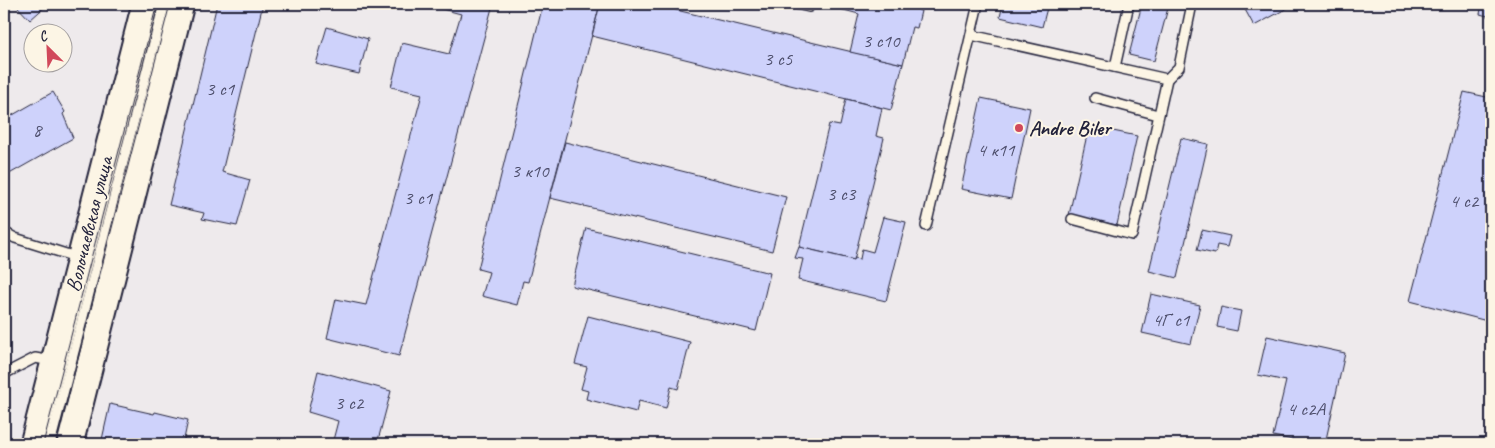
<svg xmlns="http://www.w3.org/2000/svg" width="1495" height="448" font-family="Caveat,sans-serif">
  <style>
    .building { fill: #ced2fb; stroke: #22223b }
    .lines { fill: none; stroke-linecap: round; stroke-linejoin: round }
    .lane-casing { stroke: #22223b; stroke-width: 12 }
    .secondary-casing { stroke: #22223b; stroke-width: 29 }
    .lane { stroke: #fcf5e5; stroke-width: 9 }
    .secondary { stroke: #fcf5e5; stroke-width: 25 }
    .tram { stroke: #22223b; stroke-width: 1 }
    .poi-dot { fill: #d1495b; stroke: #fcf5e5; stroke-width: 2 }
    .labels { text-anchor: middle; stroke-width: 4; stroke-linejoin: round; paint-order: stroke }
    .number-label { font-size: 19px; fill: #4d4e6b }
    .poi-label { font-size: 21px; font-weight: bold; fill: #22223b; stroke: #fcf5e5; text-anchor: start }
    .street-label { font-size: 21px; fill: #22223b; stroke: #fcf5e5 }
  </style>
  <rect width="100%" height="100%" fill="#eeeaec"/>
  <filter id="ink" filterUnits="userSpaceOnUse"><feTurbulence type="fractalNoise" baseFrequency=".02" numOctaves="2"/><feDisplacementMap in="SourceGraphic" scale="10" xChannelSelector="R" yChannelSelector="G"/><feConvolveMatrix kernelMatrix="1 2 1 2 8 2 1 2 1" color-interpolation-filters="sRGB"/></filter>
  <g filter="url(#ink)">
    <g class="building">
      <path d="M15,4H48L30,20Z"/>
      <path d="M217,4H263L222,172L250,180L237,226L202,219L204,213L169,205Z"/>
      <path d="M423,4H493L399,356L327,338L336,299L366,305L422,94L391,87L402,43L449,54L461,14Z"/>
      <path d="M543,4H600L528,282L523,281L517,305L482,296L489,272L478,269Z"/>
      <path d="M600,4H651L903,64L891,110L592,36Z"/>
      <path d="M837,4H920L918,10L921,11L917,28L912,27L903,64L850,52L859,14L836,8Z"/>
      <path d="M1003,4H1048L1042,27L1000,17Z"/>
      <path d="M1142,4H1169L1154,61L1129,55Z"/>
      <path d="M1242,4H1295L1254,26Z"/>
      <path d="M1482,4H1491V17L1480,14Z"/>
      <path d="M327,27L368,39L359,74L316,64Z"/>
      <path d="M53,92L65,112L63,114L73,138L4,177V120Z"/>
      <path d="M1464,92L1491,98V322L1410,301Z"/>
      <path d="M981,98L1030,108L1011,199L961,189Z"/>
      <path d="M846,99L882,108L876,136L884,138L854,260L799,247L829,124L840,126Z"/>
      <path d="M1089,126L1137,136L1117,225L1069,215Z"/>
      <path d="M1181,138L1208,144L1177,278L1149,271Z"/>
      <path d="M565,142L786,197L772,251L550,198Z"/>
      <path d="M883,217L906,222L886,301L798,280L803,259L795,258L799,247L854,260L855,258L860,259L862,249L873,252Z"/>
      <path d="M586,228L770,273L756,331L572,286Z"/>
      <path d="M1202,230L1230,236L1227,247L1217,245L1215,254L1197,250Z"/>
      <path d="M1151,294L1200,305L1191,344L1142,333Z"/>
      <path d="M1221,307L1241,311L1237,331L1217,327Z"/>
      <path d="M588,316L690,342L678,389L671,387L666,408L639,401L636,412L586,399L588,391L581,389L587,367L575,364Z"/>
      <path d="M1267,336L1345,353L1325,444H1312L1273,436L1286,381L1258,375Z"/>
      <path d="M318,371L391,391L377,444H332L338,421L308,412Z"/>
      <path d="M110,404L154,414L155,412L188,420L183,444H101Z"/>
    </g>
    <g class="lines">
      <g class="lane-casing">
        <g id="lane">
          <path d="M796,4L809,7V4"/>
          <path d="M971,35L1167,79L1179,67L1192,4"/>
          <path d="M1115,67L1129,4"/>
          <path d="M1095,98L1158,115"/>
          <path d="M1072,219L1132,235L1167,79"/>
          <path d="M926,226L978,4"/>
          <path d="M4,232L15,238L79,258"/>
          <path d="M4,374L35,358L52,361"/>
          <path d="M50,444L164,4"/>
        </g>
      </g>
      <g class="secondary-casing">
        <g id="secondary">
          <path d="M33,444L145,4"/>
          <path d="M70,444L181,4"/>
        </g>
      </g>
      <use href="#lane" class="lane"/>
      <use href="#secondary" class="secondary"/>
      <g class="tram">
        <path d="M43,444L157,4"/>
        <path d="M56,444L170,4"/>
      </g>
    </g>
  </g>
  <circle class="poi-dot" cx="1019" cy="128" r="5"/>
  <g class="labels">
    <g class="number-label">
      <text x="881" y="47">3 с10</text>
      <text x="778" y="65">3 с5</text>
      <text x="220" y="95">3 с1</text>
      <text x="37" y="136">8</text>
      <text x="996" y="156">4 к11</text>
      <text x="530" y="177">3 к10</text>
      <text x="841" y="200">3 с3</text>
      <text x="418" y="204">3 с1</text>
      <text x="1464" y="207">4 с2</text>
      <text x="1171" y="326">4Г с1</text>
      <text x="349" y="409">3 с2</text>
      <text x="1306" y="415">4 с2А</text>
    </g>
    <g class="poi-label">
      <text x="1029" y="135">Andre Biler</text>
    </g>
    <g class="street-label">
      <text transform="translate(89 224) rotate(-76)" y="7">Волочаевская улица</text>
    </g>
  </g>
  <rect width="1495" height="448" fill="none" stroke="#fcf5e5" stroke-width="20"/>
  <rect x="10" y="10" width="1475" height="428" fill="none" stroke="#22223b" stroke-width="2" filter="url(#ink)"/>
  <g transform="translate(48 48) rotate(336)"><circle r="24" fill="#fcf5e5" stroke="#a5a1a1"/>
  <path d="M0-4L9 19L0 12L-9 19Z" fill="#d1495b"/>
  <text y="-8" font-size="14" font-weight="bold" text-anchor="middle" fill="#22223b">С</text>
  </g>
</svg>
